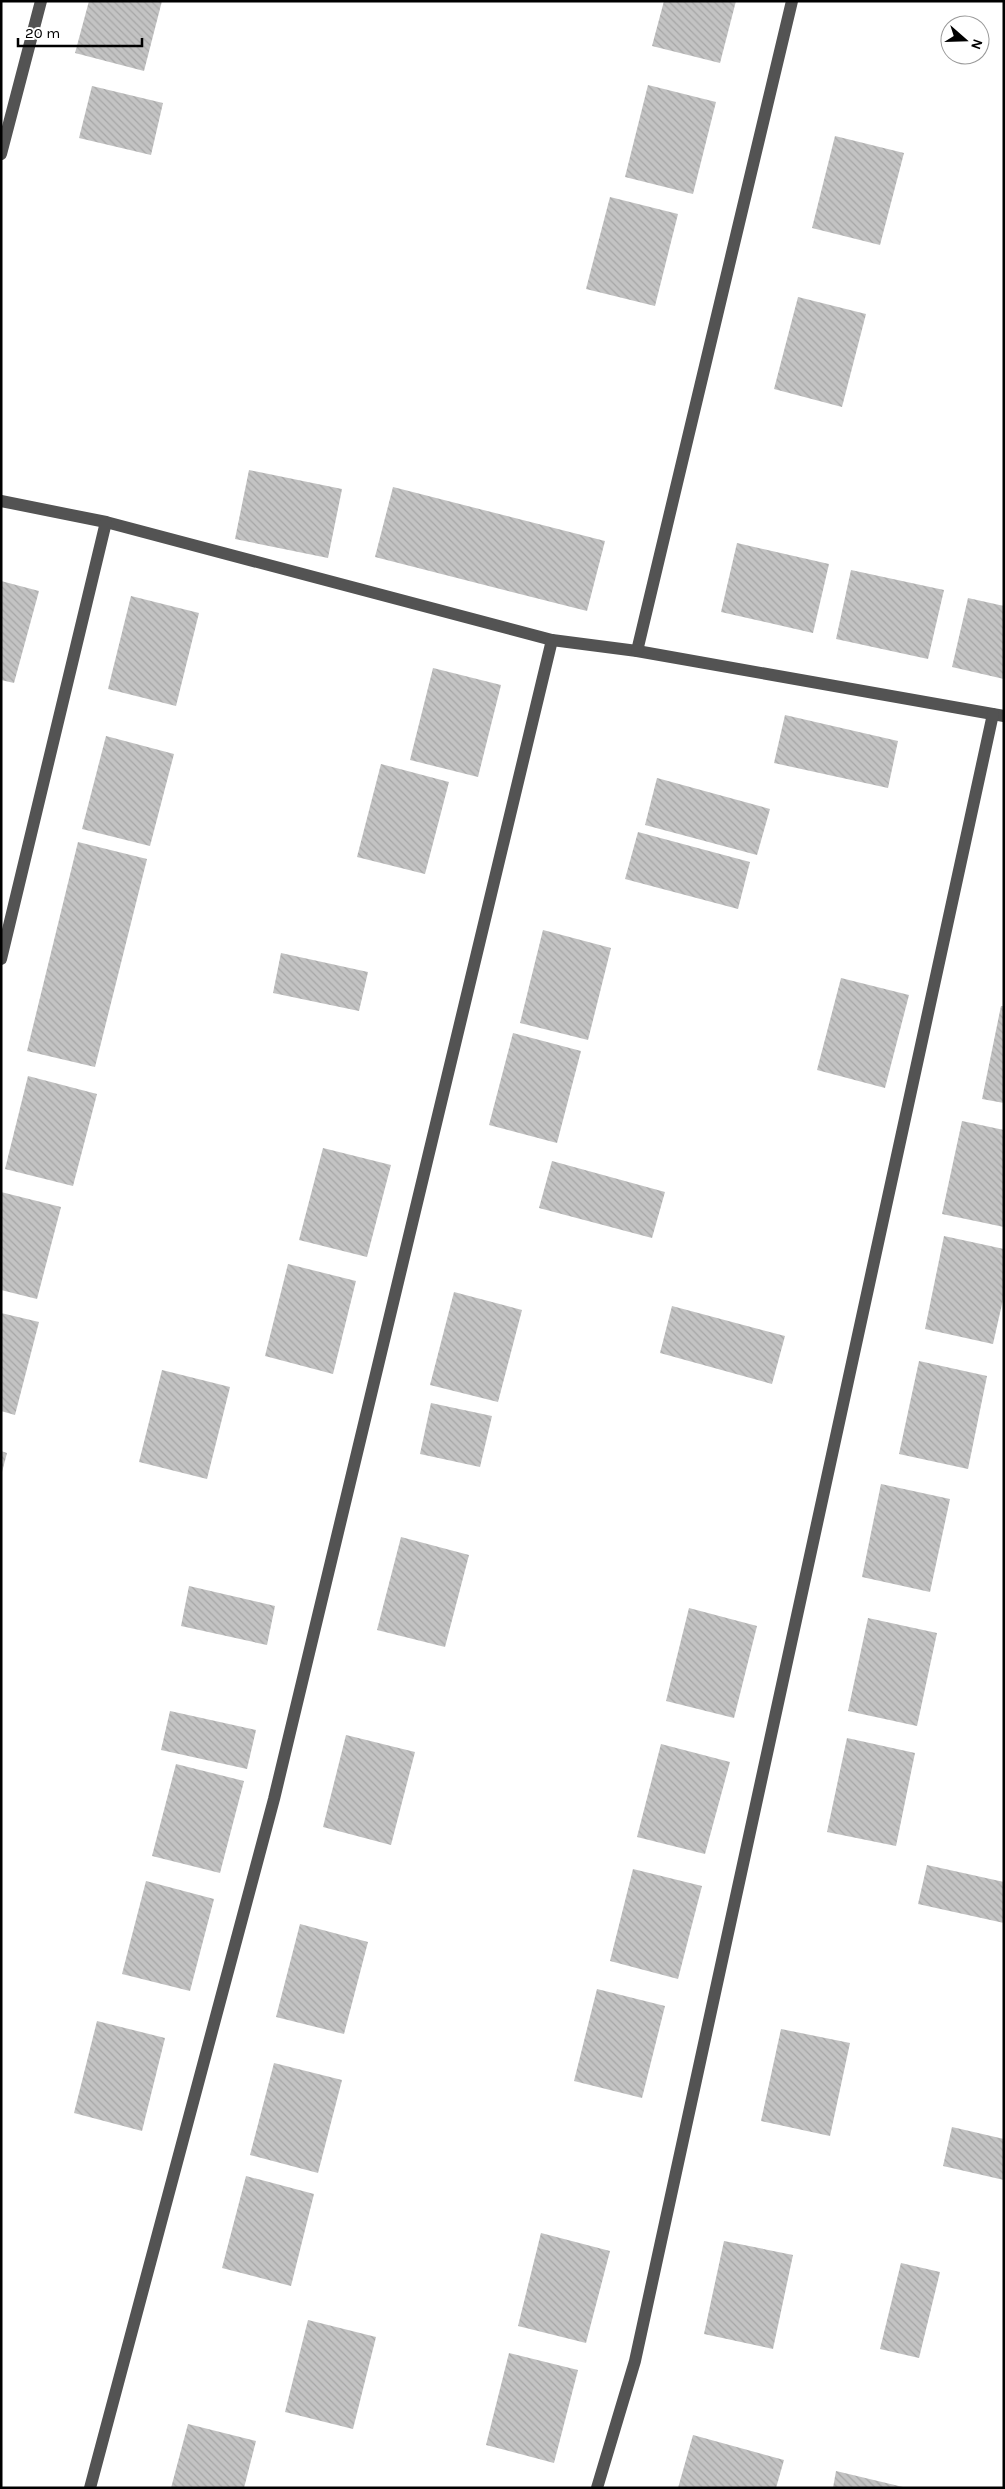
<svg xmlns="http://www.w3.org/2000/svg" width="1005" height="2489" font-family="Karla,sans-serif">
  <style>
    .building { fill: url(#building-back-hatch) }
    .lines { fill: none; stroke-linecap: round; stroke-linejoin: round }
    .minor { stroke: #535353; stroke-width: 12 }
  </style>
  <defs>
    <pattern id="building-back-hatch" width="6" height="6" patternUnits="userSpaceOnUse" patternTransform="scale(1.25)"><rect width="6" height="6" fill="#c3c3c3"/><path d="M-1 5l2 2M0 0l6 6M5-1l2 2" fill="none" stroke="#a6a6a6"/></pattern>
  </defs>
  <rect width="100%" height="100%" fill="#fff"/>
  <g class="building">
    <path d="M89,1H162L144,71L75,53Z"/>
    <path d="M664,1H736L720,63L652,46Z"/>
    <path d="M648,85L716,102L693,194L625,177Z"/>
    <path d="M92,86L163,103L151,155L79,138Z"/>
    <path d="M835,136L904,153L880,245L812,228Z"/>
    <path d="M610,197L678,214L655,306L586,289Z"/>
    <path d="M798,297L866,314L842,407L774,389Z"/>
    <path d="M249,470L342,489L328,558L235,539Z"/>
    <path d="M393,487L605,541L587,611L375,557Z"/>
    <path d="M737,543L829,564L813,633L721,612Z"/>
    <path d="M851,570L944,590L928,659L836,639Z"/>
    <path d="M1,581L39,591L14,683L1,680Z"/>
    <path d="M131,596L199,613L176,706L108,689Z"/>
    <path d="M968,598L1004,606V679L952,667Z"/>
    <path d="M433,668L501,685L478,777L410,760Z"/>
    <path d="M785,715L898,741L888,788L774,763Z"/>
    <path d="M106,736L174,754L150,846L82,829Z"/>
    <path d="M381,764L449,782L425,874L357,857Z"/>
    <path d="M657,778L770,809L757,855L645,825Z"/>
    <path d="M638,832L750,862L738,909L625,879Z"/>
    <path d="M78,842L147,859L95,1067L27,1051Z"/>
    <path d="M543,930L611,948L588,1040L520,1023Z"/>
    <path d="M281,953L368,972L359,1011L273,993Z"/>
    <path d="M841,978L909,995L885,1088L817,1070Z"/>
    <path d="M1001,1006H1004V1103L982,1099Z"/>
    <path d="M513,1033L581,1051L557,1143L489,1125Z"/>
    <path d="M28,1076L97,1094L73,1186L5,1169Z"/>
    <path d="M962,1121L1004,1130V1227L942,1214Z"/>
    <path d="M323,1148L391,1165L367,1257L299,1240Z"/>
    <path d="M552,1161L665,1192L652,1238L539,1208Z"/>
    <path d="M1,1192L61,1207L37,1299L1,1290Z"/>
    <path d="M944,1236L1004,1249V1295L993,1344L925,1329Z"/>
    <path d="M288,1264L356,1281L333,1374L265,1356Z"/>
    <path d="M454,1292L522,1310L498,1402L430,1385Z"/>
    <path d="M672,1306L785,1336L772,1384L660,1353Z"/>
    <path d="M1,1313L39,1322L15,1415L1,1411Z"/>
    <path d="M919,1361L987,1376L968,1469L899,1454Z"/>
    <path d="M162,1370L230,1387L207,1479L139,1462Z"/>
    <path d="M431,1403L492,1416L480,1467L420,1454Z"/>
    <path d="M1,1451L7,1453L2,1472H1Z"/>
    <path d="M881,1484L950,1499L930,1592L862,1577Z"/>
    <path d="M401,1537L469,1555L445,1647L377,1630Z"/>
    <path d="M189,1586L275,1606L267,1645L181,1626Z"/>
    <path d="M689,1608L757,1626L734,1718L666,1701Z"/>
    <path d="M868,1618L937,1633L917,1726L848,1711Z"/>
    <path d="M170,1711L256,1730L247,1769L161,1750Z"/>
    <path d="M346,1735L415,1752L391,1845L323,1827Z"/>
    <path d="M847,1738L915,1753L896,1846L827,1832Z"/>
    <path d="M661,1744L730,1762L705,1854L637,1837Z"/>
    <path d="M176,1764L244,1781L220,1873L152,1856Z"/>
    <path d="M927,1865L1004,1882V1923L918,1904Z"/>
    <path d="M633,1869L702,1886L678,1979L610,1961Z"/>
    <path d="M146,1881L214,1899L190,1991L122,1974Z"/>
    <path d="M300,1924L368,1942L344,2034L276,2017Z"/>
    <path d="M597,1989L665,2006L642,2098L574,2081Z"/>
    <path d="M97,2021L165,2038L142,2131L74,2113Z"/>
    <path d="M781,2029L850,2043L830,2136L761,2121Z"/>
    <path d="M274,2063L342,2080L318,2173L250,2155Z"/>
    <path d="M952,2127L1004,2139V2180L943,2166Z"/>
    <path d="M246,2176L314,2194L291,2286L222,2268Z"/>
    <path d="M541,2233L610,2251L586,2343L518,2326Z"/>
    <path d="M724,2241L793,2255L773,2349L704,2334Z"/>
    <path d="M901,2263L940,2272L919,2358L880,2349Z"/>
    <path d="M308,2320L376,2337L353,2429L285,2412Z"/>
    <path d="M509,2353L578,2370L554,2463L486,2445Z"/>
    <path d="M188,2424L256,2441L244,2488H171Z"/>
    <path d="M693,2435L784,2460L776,2488H678Z"/>
    <path d="M836,2471L903,2487V2488H833Z"/>
  </g>
  <g class="lines">
    <g class="minor">
      <path d="M1,154L41,1"/>
      <path d="M1,501L106,522L552,640L637,651L1004,716"/>
      <path d="M637,651L792,1"/>
      <path d="M1,959L106,522"/>
      <path d="M90,2488L274,1799L552,640"/>
      <path d="M597,2488L635,2361L993,714"/>
    </g>
  </g>
  <rect width="1005" height="2489" fill="none" stroke="#000000" stroke-width="5"/>
  <g transform="translate(965 40) rotate(110)"><circle r="24" fill="#ffffff" stroke="#999999"/>
  <path d="M0-4L9 19L0 12L-9 19Z" fill="#000000"/>
  <text y="-8" font-size="14" font-weight="bold" text-anchor="middle" fill="#000000">N</text>
  </g>
  <path d="M18 38v8h124v-8" fill="none" stroke="#000000" stroke-width="2.5"/>
  <text x="25" y="38" font-size="15" fill="#000000" stroke="#ffffff" stroke-width="4" paint-order="stroke">20 m</text>
</svg>
